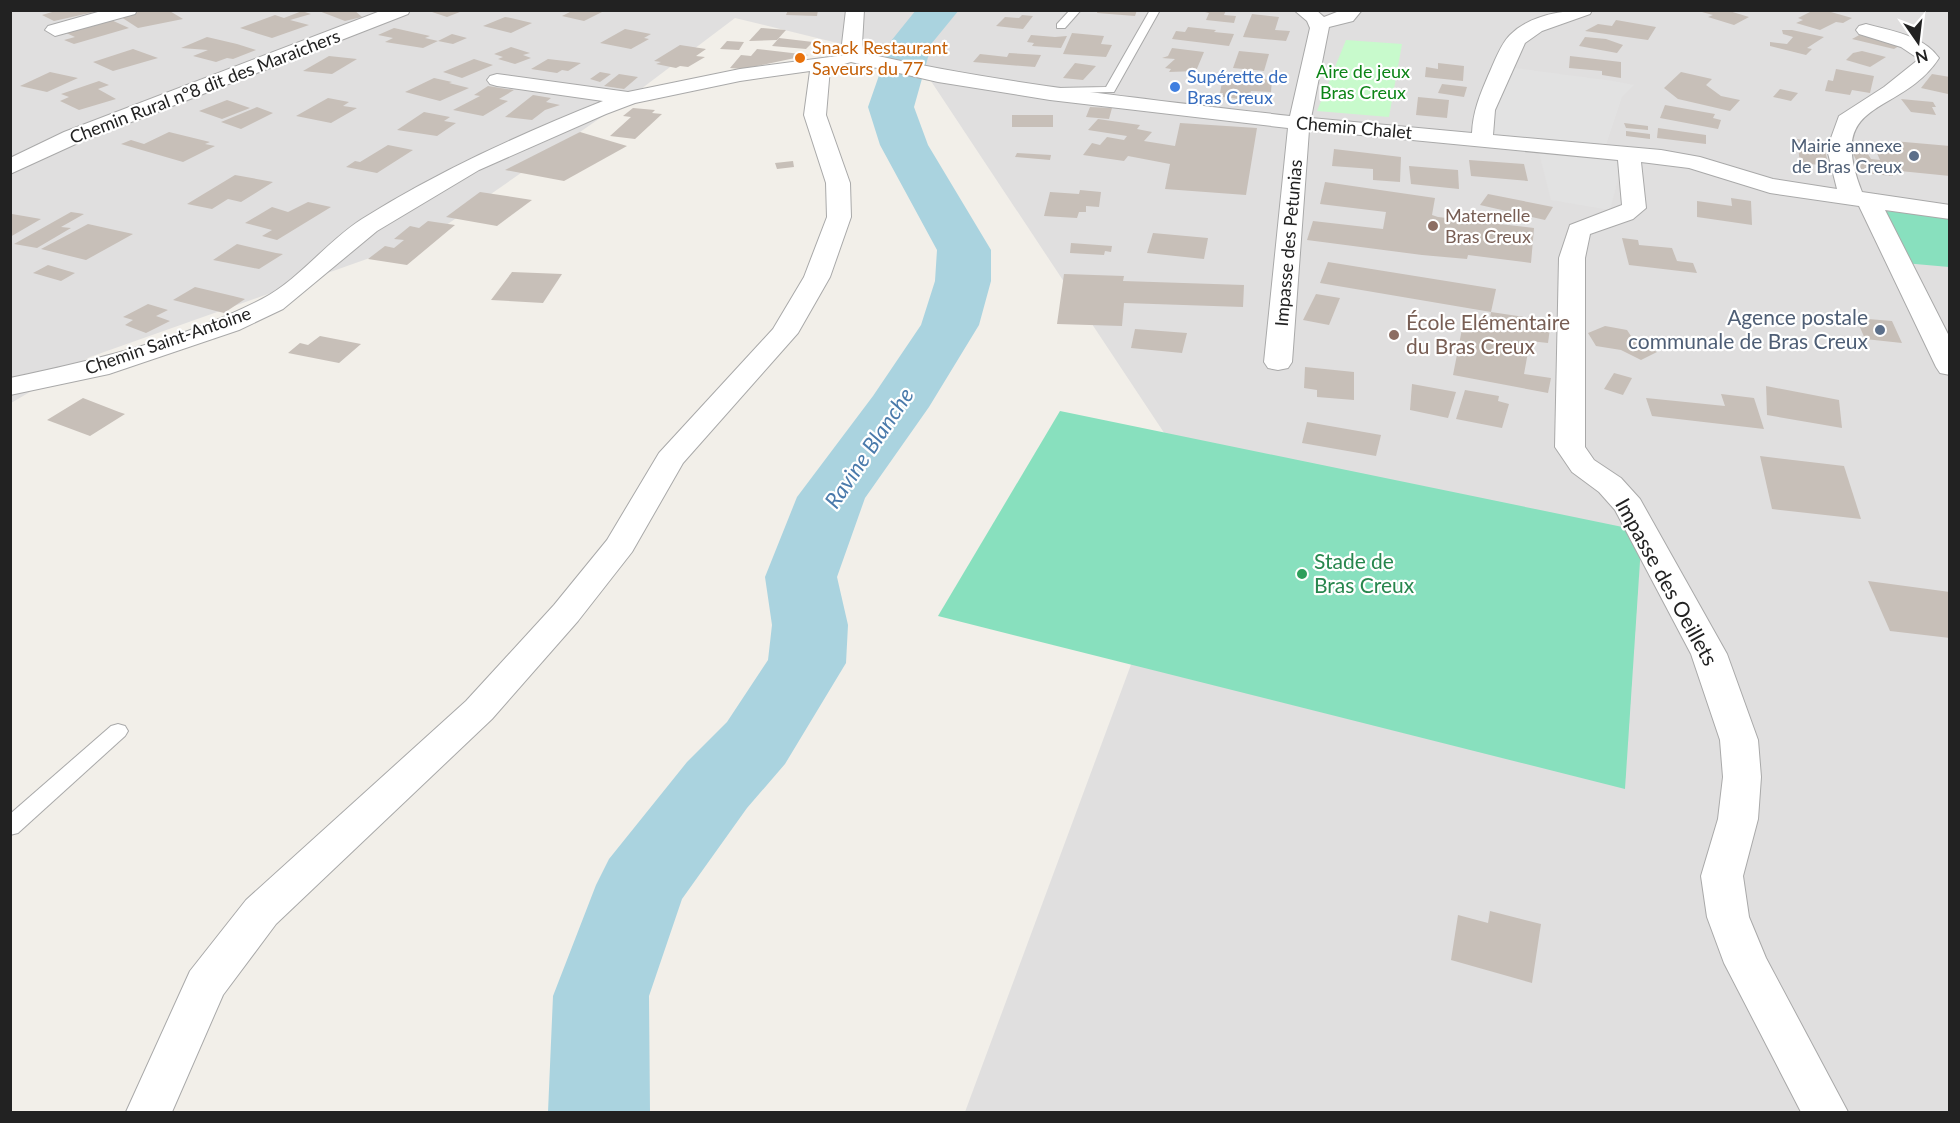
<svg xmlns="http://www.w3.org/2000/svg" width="1960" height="1123" font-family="Lato,sans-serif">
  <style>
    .residential { fill: #e0dfdf }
    .park { fill: #c8facc }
    .pitch { fill: #88e0be }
    .parking { fill: #e2e2e2 }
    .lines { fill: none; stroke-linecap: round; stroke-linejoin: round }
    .river { fill: #aad3df; fill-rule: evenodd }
    .building { fill: #c7bfb8 }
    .service-casing { stroke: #a9a9a9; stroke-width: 2 }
    .minor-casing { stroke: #a9a9a9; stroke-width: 2 }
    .service { fill: #fff; fill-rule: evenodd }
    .minor { fill: #fff; fill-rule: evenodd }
    .food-dot { fill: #e8710a; stroke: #fff; stroke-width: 2 }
    .shop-dot { fill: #3f7fe0; stroke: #fff; stroke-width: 2 }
    .service-dot { fill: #5c6f8a; stroke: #fff; stroke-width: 2 }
    .education-dot { fill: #8d6e63; stroke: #fff; stroke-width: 2 }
    .leisure-dot { fill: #2e9e5b; stroke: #fff; stroke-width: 2 }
    .labels { text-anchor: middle; stroke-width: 4.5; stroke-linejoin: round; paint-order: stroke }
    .far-food-label { font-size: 18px; fill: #c56008; stroke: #fff; text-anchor: start }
    .far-park-label { font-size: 18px; fill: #0c8416; stroke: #fff }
    .far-shop-label { font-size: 18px; fill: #366cbe; stroke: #fff; text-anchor: start }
    .far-street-label { font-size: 18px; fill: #222; stroke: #fff }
    .far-service-label { font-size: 18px; fill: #4e5e75; stroke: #fff; text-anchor: end }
    .far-education-label { font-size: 18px; fill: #785e54; stroke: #fff; text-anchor: start }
    .service-label { font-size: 21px; fill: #4e5e75; stroke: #fff; text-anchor: end }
    .education-label { font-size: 21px; fill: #785e54; stroke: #fff; text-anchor: start }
    .leisure-label { font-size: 21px; fill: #27864d; stroke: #fff; text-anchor: start }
    .street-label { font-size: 21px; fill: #222; stroke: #fff }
    .water-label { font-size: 22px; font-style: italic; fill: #4a7aab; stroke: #fff }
  </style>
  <rect width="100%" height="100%" fill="#f2efe9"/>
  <path class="residential" d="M11,11H1949V1112H965L1198,484L919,63L735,18L629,98L429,237L90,357L11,403Z"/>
  <path class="park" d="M1346,40L1402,44L1389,117L1317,111Z"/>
  <g class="pitch">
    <path d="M1876,210L1949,217V267L1904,263Z"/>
    <path d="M1060,411L1642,531L1625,789L938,616Z"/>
  </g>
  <g class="parking">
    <path d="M1508,67L1613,81L1634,85L1622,97L1605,148L1489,138Z"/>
    <path d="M1537,145L1624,156L1610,210L1551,200Z"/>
  </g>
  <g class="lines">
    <path class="river" d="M916,10H959L932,43L914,107L928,145L991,250V281L979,325L929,407L865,498L837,577L848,625L846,663L785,764L747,808L682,899L649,996L650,1112H548L553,996L596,885L609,859L687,762L727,722L768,660L772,625L765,577L797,497L873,396L921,325L935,281L937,250L880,145L868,107L891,41Z"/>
  </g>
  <g class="building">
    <path d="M59,10H99V11L54,21L42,15Z"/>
    <path d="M145,10H168L183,19L138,28L121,17Z"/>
    <path d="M354,10L362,17L345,21L319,11Z"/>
    <path d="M465,10L447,17L429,11V10Z"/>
    <path d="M574,10H606L584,21L562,16Z"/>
    <path d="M788,10H818L817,16L786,15Z"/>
    <path d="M1098,10H1137L1135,16L1097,13Z"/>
    <path d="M1197,10H1226L1224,15L1236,16L1234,23L1206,20L1209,13Z"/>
    <path d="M1705,10H1726L1749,17L1734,25L1708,17L1713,15L1702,12Z"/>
    <path d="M1814,10H1824L1852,18L1843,23L1836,22L1820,30L1796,23L1803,20L1798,18Z"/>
    <path d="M302,11L311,14L290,20L309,25L272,38L240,28L275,15L284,18Z"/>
    <path d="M1252,14L1279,17L1275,30L1290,31L1286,41L1243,37Z"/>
    <path d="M1022,15L1033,16L1023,29L996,26L1005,17L1019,18Z"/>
    <path d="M505,17L511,18L532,23L511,33L483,26Z"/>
    <path d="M109,19L129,28L74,44L64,40L75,37L64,32Z"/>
    <path d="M1616,20L1656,27L1648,40L1585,31L1598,24L1612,26Z"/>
    <path d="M1188,27L1216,30L1214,32L1234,34L1229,46L1172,39L1176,31L1185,32Z"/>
    <path d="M394,28L430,36L425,38L438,41L423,48L385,42L393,38L378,35Z"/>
    <path d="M761,28L786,30L777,40L749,41Z"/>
    <path d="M625,29L651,34L644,38L649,39L631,49L600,43Z"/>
    <path d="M1782,30H1792L1824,37L1807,48L1812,49L1806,55L1770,46V42L1787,44L1793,37L1783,34Z"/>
    <path d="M1072,33L1104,36L1101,44L1112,45L1106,57L1063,54Z"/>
    <path d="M1863,33L1902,44L1894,49L1852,39Z"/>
    <path d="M452,34L467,38L453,44L438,41Z"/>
    <path d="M1031,35L1055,37L1067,36L1061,48L1032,46L1034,43L1027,42Z"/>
    <path d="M207,37L237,44L256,50L233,59L227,58L216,62L193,56L208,50L181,48Z"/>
    <path d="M1585,37L1606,39L1623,45L1617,53L1579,46Z"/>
    <path d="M779,38L813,42L806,49L772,46Z"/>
    <path d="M727,41L744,42L739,50L720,49Z"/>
    <path d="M680,45L706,49L696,56L705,57L688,67L680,66L676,68L656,64L661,62L654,61Z"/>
    <path d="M511,47L530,53L523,55L531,58L515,64L498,59L503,57L494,54Z"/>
    <path d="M1172,48L1204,52L1196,71L1169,72L1171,69L1165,68L1175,59L1162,58L1168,56Z"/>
    <path d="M133,49L158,58L113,71L93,62Z"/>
    <path d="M757,49L809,55L743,69L730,68L741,55L751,56Z"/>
    <path d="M1239,51L1269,54L1264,71L1233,68Z"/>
    <path d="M1862,51L1886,57L1870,67L1846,60L1853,53Z"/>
    <path d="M1009,53L1041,55L1035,67L973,62L980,54L1007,57Z"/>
    <path d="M329,56L357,59L332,74L303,71Z"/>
    <path d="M1570,56L1621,62V78L1602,75V71L1569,68Z"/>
    <path d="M474,59L493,65L462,78L443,72Z"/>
    <path d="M548,59L574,62L581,63L568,71L562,70L557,73L531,69Z"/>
    <path d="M1075,63L1096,66L1083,80L1063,78Z"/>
    <path d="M1438,63L1464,66L1463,81L1425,77L1426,67L1438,69Z"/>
    <path d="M1836,69L1874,76L1870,93L1852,90L1850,95L1825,91L1828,80L1833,81Z"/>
    <path d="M50,72L78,78L47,92L20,86Z"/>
    <path d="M600,72L611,74L600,82L590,79Z"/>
    <path d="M1681,72L1712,79L1706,85L1721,96L1740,100L1730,111L1678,99L1664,88Z"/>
    <path d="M619,74L638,77L624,89L604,86Z"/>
    <path d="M1932,74L1950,77L1948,94L1921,88Z"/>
    <path d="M1223,76L1272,80L1271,92L1251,91L1250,95L1242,94L1240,99L1222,97L1223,93H1220Z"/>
    <path d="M434,78L452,82L449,83L469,88L440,101L405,92Z"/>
    <path d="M99,81L109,85L98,89L116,99L79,110L60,101L69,97L61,94Z"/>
    <path d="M1442,84L1467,87L1464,97L1438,93Z"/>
    <path d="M488,86L514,90L499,99L508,101L483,116L453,110L480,96L474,95Z"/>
    <path d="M1780,89L1798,93L1791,101L1773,97Z"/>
    <path d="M533,95L551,98L546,102L560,105L545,110L532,120L505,117Z"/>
    <path d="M1418,97L1449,100L1447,118L1416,115Z"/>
    <path d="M328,98L349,102L343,106L357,108L331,123L296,116Z"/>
    <path d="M1901,99L1933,102L1936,107H1932L1936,115L1911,112Z"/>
    <path d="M227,100L250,108L222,119L199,111Z"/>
    <path d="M1665,105L1715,114L1713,118L1721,120L1718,129L1660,118Z"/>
    <path d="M257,107L273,113L241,129L221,122Z"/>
    <path d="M1090,107L1112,108L1109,119L1086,117Z"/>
    <path d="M633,108L655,110L652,113L662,114L635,139L610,136L631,117L623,116Z"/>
    <path d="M424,112L450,117L444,121L456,123L437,136L397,130Z"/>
    <rect x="1012" y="115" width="41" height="12"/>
    <path d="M1098,119L1140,125L1137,129L1152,132L1144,141L1175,146L1180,123L1257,128L1246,195L1165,189L1170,164L1128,156L1124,161L1083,155L1092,143L1100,145L1107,137L1124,140L1127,136L1088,130Z"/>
    <path d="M1624,123L1648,126V130L1626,128Z"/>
    <path d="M1658,128L1706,135V144L1657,138Z"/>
    <path d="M1626,131L1650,134V139L1626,136Z"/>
    <path d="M169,132L210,142L205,144L215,146L183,162L121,144L131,140L144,144Z"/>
    <path d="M580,132L627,146L564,181L505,170Z"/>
    <path d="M1797,139L1823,144L1829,166L1800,163Z"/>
    <path d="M1893,141L1950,146V176L1890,170L1893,176L1863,173L1851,150L1866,151L1871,159L1880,160L1876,151L1892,152L1893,147L1896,146Z"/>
    <path d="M388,145L413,150L377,173L346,167L355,161L360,162Z"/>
    <path d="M1334,149L1401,157L1400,182L1373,180V169L1332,166Z"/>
    <path d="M1017,153L1051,155L1050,160L1015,157Z"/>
    <path d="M1469,160L1524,164L1528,181L1471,176Z"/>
    <path d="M793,161L794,167L777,169L775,163Z"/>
    <path d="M1409,166L1458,170L1459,189L1411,184Z"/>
    <path d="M235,175L273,182L241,202L228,199L212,209L187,204Z"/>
    <path d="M1325,182L1435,198L1432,215L1438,217L1534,228L1531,263L1468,255L1467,259L1422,255L1307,240L1313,221L1383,229L1386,212L1320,204Z"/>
    <path d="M1080,190L1101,192L1099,207L1086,206V212H1079L1077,218L1044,216L1050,192L1079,194Z"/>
    <path d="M480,192L532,200L497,226L446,217Z"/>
    <path d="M1488,194L1553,207L1545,220L1480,205Z"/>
    <path d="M1731,198L1751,201L1752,225L1697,217V201L1732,206Z"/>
    <path d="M308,202L331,207L277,240L262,236L272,230L245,223L272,207L288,212Z"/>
    <path d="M71,212L84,214L61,227L71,228L37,248L14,244Z"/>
    <path d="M10,214H12L41,219L10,237Z"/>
    <path d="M428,221L455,225L407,265L368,259L385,246L394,248L404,240L394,239L410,226L419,228Z"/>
    <path d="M88,224L133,234L86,260L41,249Z"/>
    <path d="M1153,233L1208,238L1204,259L1147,253Z"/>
    <path d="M1622,238L1638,240L1639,245L1672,248L1677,261L1693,263L1697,273L1629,265Z"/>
    <path d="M1071,243L1112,246L1111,252L1105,251L1104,255L1070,253Z"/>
    <path d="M237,244L276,253L283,254L259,269L213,260Z"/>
    <path d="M1328,262L1496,289L1491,312L1320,283Z"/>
    <path d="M48,265L75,273L61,281L33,273Z"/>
    <path d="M512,272L562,274L543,303L491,300Z"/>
    <path d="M1064,274L1124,276L1123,281L1244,285L1243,307L1124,303L1122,326L1057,324Z"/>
    <path d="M195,287L233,296L245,299L224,313L173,300Z"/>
    <path d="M1316,294L1340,298L1329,325L1303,320Z"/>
    <path d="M148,304L168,310L156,316L170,321L146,333L125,325L133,320L123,317Z"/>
    <path d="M1491,312L1551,321L1548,343L1530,341L1524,374L1551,378L1548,393L1453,375L1463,324L1488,328Z"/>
    <path d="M1856,318L1892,321L1902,343L1865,339Z"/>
    <path d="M1605,326L1627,330L1633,339L1657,352L1641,360L1621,350L1596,346L1588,333Z"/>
    <path d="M1135,329L1187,333L1182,353L1131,348Z"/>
    <path d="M320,336L361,344L339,363L288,353L300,343L308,345Z"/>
    <path d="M1305,367L1354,372V400L1317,397V390L1304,388Z"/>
    <path d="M1614,373L1632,378L1623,395L1604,389Z"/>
    <path d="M1412,384L1456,392L1448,418L1410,410Z"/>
    <path d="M1766,386L1839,400L1842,428L1767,415Z"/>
    <path d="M1465,390L1499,396L1498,401L1509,404L1502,428L1456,419Z"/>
    <path d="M1721,394L1754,398L1764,429L1652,416L1646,398L1725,406Z"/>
    <path d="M83,398L119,412L125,414L90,436L47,420Z"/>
    <path d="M1307,422L1381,435L1376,456L1302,443Z"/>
    <path d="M1760,456L1844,466L1861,519L1772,509Z"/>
    <path d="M1868,581L1950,592V638L1890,631Z"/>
    <path d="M1490,911L1541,924L1532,983L1451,960L1458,915L1488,923Z"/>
  </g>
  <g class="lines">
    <g class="service-casing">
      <g id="service">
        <path d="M1070,10H1081L1065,28H1057V24Z"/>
        <path d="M1150,10H1160L1114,92L1053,93L1051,91L1057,88L1106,87Z"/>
        <path d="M118,724L125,726L128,731L125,736L18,833L10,835V814L111,726Z"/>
      </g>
    </g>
    <g class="minor-casing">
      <g id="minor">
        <path d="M105,10H137L135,14L55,36L45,30L48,26Z"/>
        <path d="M383,10H410L408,14L80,142L10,174V158L64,132Z"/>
        <path d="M846,10H864L862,44L864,53C1004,85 1147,99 1290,116L1310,28L1307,21L1294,10H1316L1324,17L1342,10H1362L1353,21L1329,27L1311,118L1472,133C1473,111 1480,95 1488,76C1494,63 1500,45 1510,35C1531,14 1565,10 1592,10L1590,14L1542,31L1525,43L1495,110L1493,135L1661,150L1700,157L1773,179L1837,189L1827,149L1839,116L1884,87L1919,59L1901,47L1859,34L1856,30L1859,26L1866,24C1891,31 1923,35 1939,58C1900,118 1824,96 1862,192L1950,205V219L1885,210L1950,338V375L1940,373L1936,367L1859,206L1770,193L1689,168L1641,162L1646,208L1633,219L1590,234L1585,258V447L1594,460L1621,478L1640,499L1727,654L1758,740L1761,777L1758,819L1743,876L1749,917L1766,958L1848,1112H1801L1724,963L1707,917L1701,876L1718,819L1723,777L1720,740L1691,654L1615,510L1599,492L1572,472L1555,447L1559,258L1570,225L1622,205L1618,160L1309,130L1292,362L1288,368L1278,370L1268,368L1264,362L1288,128L1050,100L938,82L851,62L830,68L826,115L850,183L851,217L830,277L798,333L683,463L632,552L578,621L492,719L276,924L223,995L172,1112H126L190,971L246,900L466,701L554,605L607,540L659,453L773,329L804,277L827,217L826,183L804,115L810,71L740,81L635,103L606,114L479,170L377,231L283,309L239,330L109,374L10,395V378C96,360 184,339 262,299C300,279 326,242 362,219C439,171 518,135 603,101L497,86L490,84L487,80L490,76L497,74L628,92L740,69L845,55L842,44Z"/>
      </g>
    </g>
    <use href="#service" class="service"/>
    <use href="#minor" class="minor"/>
  </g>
  <circle class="food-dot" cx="800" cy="58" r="6"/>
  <circle class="shop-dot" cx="1175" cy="87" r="6"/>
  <g class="service-dot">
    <circle cx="1914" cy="156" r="6"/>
    <circle cx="1880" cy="330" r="6"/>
  </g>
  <g class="education-dot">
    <circle cx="1433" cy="226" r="6"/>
    <circle cx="1394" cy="335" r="6"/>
  </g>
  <circle class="leisure-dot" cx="1302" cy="574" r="6"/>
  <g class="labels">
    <g class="far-food-label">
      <text x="812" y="54">Snack Restaurant<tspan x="812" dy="21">Saveurs du 77</tspan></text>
    </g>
    <g class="far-park-label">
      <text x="1363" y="78">Aire de jeux<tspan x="1363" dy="21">Bras Creux</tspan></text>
    </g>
    <g class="far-shop-label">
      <text x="1187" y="83">Supérette de<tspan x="1187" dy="21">Bras Creux</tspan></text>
    </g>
    <g class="far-street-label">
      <text transform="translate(205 87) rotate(-21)" y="6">Chemin Rural n°8 dit des Maraichers</text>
      <text transform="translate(1354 128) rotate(5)" y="6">Chemin Chalet</text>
      <text transform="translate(1289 243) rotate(-85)" y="6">Impasse des Petunias</text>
      <text transform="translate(168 341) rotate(-19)" y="6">Chemin Saint-Antoine</text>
    </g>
    <g class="far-service-label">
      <text x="1902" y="152">Mairie annexe<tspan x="1902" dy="21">de Bras Creux</tspan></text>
    </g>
    <g class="far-education-label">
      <text x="1445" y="222">Maternelle<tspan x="1445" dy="21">Bras Creux</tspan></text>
    </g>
    <g class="service-label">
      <text x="1868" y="325">Agence postale<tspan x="1868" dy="24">communale de Bras Creux</tspan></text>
    </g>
    <g class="education-label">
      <text x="1406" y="330">École Elémentaire<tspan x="1406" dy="24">du Bras Creux</tspan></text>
    </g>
    <g class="leisure-label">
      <text x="1314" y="569">Stade de<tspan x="1314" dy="24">Bras Creux</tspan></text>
    </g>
    <g class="street-label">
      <text transform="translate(1666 582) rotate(61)" y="7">Impasse des Oeillets</text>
    </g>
    <g class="water-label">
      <text transform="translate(869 448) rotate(-56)" y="8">Ravine Blanche</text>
    </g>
  </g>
  <rect width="1960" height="1123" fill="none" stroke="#222222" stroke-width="24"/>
  <g transform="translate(1918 42) rotate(166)" stroke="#ffffff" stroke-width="4.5" paint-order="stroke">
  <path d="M0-4.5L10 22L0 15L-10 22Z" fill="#222222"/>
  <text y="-9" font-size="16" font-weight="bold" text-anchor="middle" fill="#222222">N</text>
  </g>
</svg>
